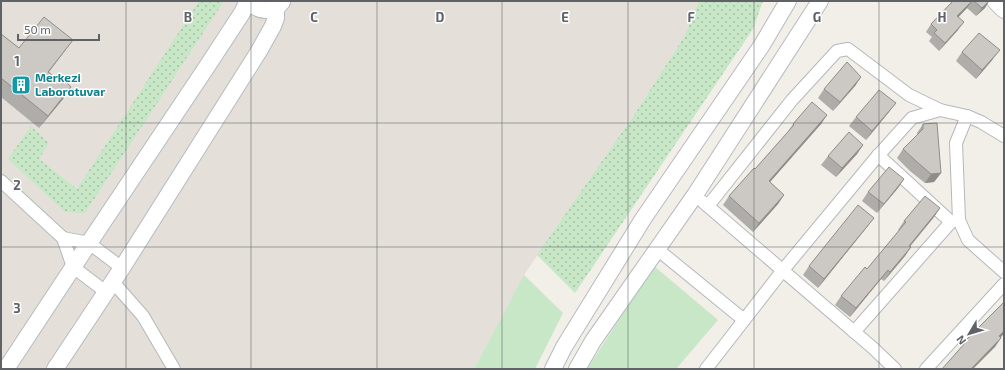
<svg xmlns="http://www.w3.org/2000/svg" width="1005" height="370" font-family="'Exo 2',sans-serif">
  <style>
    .education { fill: #e4e0d9 }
    .grass { fill: url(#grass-dots) }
    .park { fill: #c7e7c6 }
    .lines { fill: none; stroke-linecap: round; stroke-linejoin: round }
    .street-casing { stroke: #b5b8bc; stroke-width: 14 }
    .secondary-casing { stroke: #b6babf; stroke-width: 18 }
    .street { stroke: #fff; stroke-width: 12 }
    .secondary { stroke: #fff; stroke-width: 16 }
    .wall { fill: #afada9 }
    .shaded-wall { fill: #8f8d8a }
    .building { fill: #ccc9c5; stroke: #8f8d8a }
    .grid { fill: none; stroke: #5f6368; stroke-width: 1; stroke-opacity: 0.55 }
    .labels { text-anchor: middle; stroke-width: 3; stroke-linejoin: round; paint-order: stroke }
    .culture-label { font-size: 12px; font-weight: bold; fill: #0d838f; stroke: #fff; text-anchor: start }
    .grid-label { font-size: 13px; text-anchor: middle; font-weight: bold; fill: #5f6368; stroke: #fff; stroke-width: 3; stroke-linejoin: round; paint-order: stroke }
  </style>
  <defs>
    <pattern id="grass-dots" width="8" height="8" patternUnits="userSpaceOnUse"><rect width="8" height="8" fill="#c7e7c6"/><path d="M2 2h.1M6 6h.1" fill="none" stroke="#a5bfa5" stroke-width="1.8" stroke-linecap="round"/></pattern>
  </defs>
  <rect width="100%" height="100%" fill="#f1efe8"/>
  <path class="education" d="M1,1H699L684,37L634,115L526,272L474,369H1Z"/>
  <g class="grass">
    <path d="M199,1H224L85,213L65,212L8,159L31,126L49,143L39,159L77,189Z"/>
    <path d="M699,1H763L753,29L575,293L537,255L634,115L684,37Z"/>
  </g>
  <g class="park">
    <path d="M654,266L718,320L676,369H587Z"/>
    <path d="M524,275L563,313L535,369H474Z"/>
  </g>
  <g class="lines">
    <g class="street-casing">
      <g id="street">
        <path d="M967,116L956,143L959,220L968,240L1004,272"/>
        <path d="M878,155L951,222"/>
        <path d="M1,181L63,238L73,267L106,292"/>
        <path d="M703,202L873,348L895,369"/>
        <path d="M708,206L792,100L837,51L848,49L909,95L940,110"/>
        <path d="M63,238L89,243L122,268"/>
        <path d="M657,249L744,320"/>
        <path d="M113,282L143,316L174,369"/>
        <path d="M854,332L951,222L959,220"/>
        <path d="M706,369L783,270L875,159L912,118L940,110L967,116L981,122L1004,136"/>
        <path d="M926,369L1004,284"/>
      </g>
    </g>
    <g class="secondary-casing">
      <g id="secondary">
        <path d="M250,1C258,13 274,13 282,2"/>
        <path d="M995,1L1004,10"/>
        <path d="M6,369L89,243L206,68L242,13L248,1"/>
        <path d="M55,369L122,268L259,51L273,26L276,18V8"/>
        <path d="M553,369L564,347L643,219L762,45L788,1"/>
        <path d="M577,369L593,341L695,195L820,1"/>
      </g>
    </g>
    <use href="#street" class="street"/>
    <use href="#secondary" class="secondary"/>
  </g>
  <g class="wall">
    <path d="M952,1H989L985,8L976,16L967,8L958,17V30L939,51L929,41L932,37L926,32L931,24L949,5Z"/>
    <path d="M1,34L19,48L73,40L49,72L63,84L71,87L63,99L39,128L1,97Z"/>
    <path d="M962,52L993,59L976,79L956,61Z"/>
    <path d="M861,77L855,86L833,111L818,98L824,89Z"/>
    <path d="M889,112L866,140L849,126L856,117Z"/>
    <path d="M827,115L821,124L770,182L784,195L778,204L753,232L723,205L729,196L755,169L787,133L793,124Z"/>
    <path d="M923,124L941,173L934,182L925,183L910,171L897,158L903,149L917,135V133Z"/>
    <path d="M863,145L857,154L836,177L821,165L828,156Z"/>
    <path d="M904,179L898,188L877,213L862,201L868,192Z"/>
    <path d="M940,208L934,217L910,246L911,247L905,256L884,281L881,279L850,317L835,305L841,296L867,269L899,231L898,230L904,221Z"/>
    <path d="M874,218L867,227L818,288L803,275L809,266Z"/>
  </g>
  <g class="shaded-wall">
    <path d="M972,1L967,8L952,24L957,16Z"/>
    <path d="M989,1L985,8L976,16L982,8Z"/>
    <path d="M964,22L958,30L939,51L945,43Z"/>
    <path d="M73,40L64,52L39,84L48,72Z"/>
    <path d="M1000,50L993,59L976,79L982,70Z"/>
    <path d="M861,77L855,86L833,111L840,102Z"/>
    <path d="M71,87L63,99L39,128L48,116Z"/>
    <path d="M896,103L889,112L866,140L872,131Z"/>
    <path d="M827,115L821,124L763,190L769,181Z"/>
    <path d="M863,145L857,154L836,177L842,168Z"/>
    <path d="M941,173L934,182L925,183L931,174Z"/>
    <path d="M904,179L898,188L877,213L884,204Z"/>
    <path d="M784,195L778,204L753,232L759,223Z"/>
    <path d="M940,208L934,217L903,255L909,246Z"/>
    <path d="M874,218L867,227L818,288L824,279Z"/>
    <path d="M911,247L905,256L884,281L890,272Z"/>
    <path d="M888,270L881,279L850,317L856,308Z"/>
    <path d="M1004,331V334L993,345L999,336Z"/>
    <path d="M1001,338L995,347L973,369H970Z"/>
  </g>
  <g class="building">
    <path d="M953,1H972L957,16L964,22L945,43L934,33L937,30L931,24Z"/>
    <path d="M974,1H989L982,8Z"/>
    <path d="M44,17L73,40L48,72L63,84L65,81L71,87L48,116L1,78V34L19,48Z"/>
    <path d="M979,33L1000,50L982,70L962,52Z"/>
    <path d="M847,62L861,77L840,102L824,89Z"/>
    <path d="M879,90L896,103L872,131L856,117Z"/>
    <path d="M812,102L827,115L769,181L784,195L759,223L729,196L754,168L755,169L794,125L793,124Z"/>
    <path d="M937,123L941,173L931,174L917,162L903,149L923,129V124Z"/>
    <path d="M849,132L863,145L842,168L828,156Z"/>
    <path d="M889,167L904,179L884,204L868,192Z"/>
    <path d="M925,196L940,208L909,246L911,247L890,272L888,270L856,308L841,296L865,267L867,269L906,222L904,221Z"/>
    <path d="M858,205L874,218L824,279L809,266Z"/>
    <path d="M1004,302V331L999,336L1001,338L971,369H942L965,343L964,342Z"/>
  </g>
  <path class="grid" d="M126,1V369M251,1V369M377,1V369M502,1V369M628,1V369M754,1V369M879,1V369M1,123H1004M1,247H1004"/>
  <defs>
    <g id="building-square" transform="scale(1)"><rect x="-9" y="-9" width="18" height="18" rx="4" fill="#0f9aa8" stroke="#fff"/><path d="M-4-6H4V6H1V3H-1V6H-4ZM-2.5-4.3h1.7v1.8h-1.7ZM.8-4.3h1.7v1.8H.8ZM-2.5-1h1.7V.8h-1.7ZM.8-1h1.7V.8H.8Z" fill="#fff"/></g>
  </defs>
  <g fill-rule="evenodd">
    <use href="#building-square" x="21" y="85"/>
  </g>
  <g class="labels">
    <g class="culture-label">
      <text x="35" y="82">Merkezi<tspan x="35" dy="14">Laborotuvar</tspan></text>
    </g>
  </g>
  <g class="grid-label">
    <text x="188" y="22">B</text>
    <text x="314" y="22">C</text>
    <text x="440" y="22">D</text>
    <text x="565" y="22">E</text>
    <text x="691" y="22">F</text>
    <text x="817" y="22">G</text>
    <text x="942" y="22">H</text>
    <text x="17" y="66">1</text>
    <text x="17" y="190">2</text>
    <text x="17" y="313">3</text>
  </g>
  <rect width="1005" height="370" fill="none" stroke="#5f6368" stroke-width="4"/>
  <g transform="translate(969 334) rotate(232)" stroke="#ffffff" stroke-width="3" paint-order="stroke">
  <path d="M0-3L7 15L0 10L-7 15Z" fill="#5f6368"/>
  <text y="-6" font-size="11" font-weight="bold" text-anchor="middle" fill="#5f6368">N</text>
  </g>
  <path d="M18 34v6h81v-6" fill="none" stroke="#5f6368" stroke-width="2"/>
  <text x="24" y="34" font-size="12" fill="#5f6368" stroke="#ffffff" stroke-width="3" paint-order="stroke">50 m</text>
</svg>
